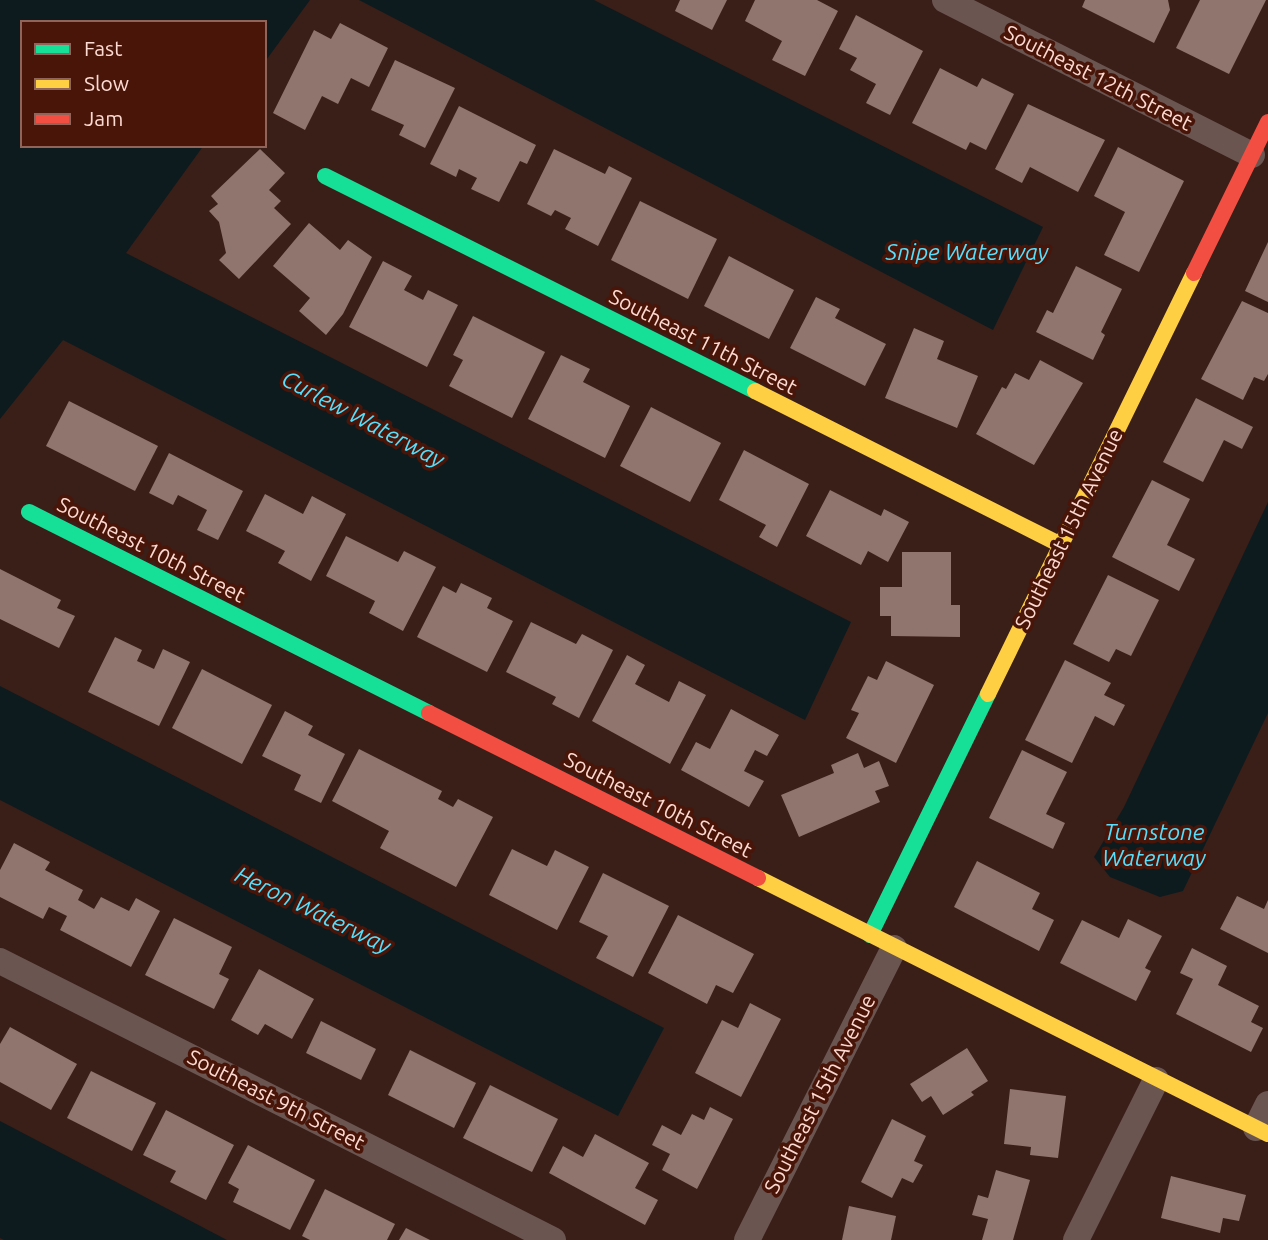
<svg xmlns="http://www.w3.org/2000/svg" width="1268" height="1240" font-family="Ubuntu,sans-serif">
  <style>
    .water { fill: #0d1b1e }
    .building { fill: #90746e }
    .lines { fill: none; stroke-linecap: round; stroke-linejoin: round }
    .street { stroke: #6a5550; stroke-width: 26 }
    .fast { stroke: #16e098; stroke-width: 16 }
    .slow { stroke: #ffcf43; stroke-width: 16 }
    .jam { stroke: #f24e42; stroke-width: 16 }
    .labels { text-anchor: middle; stroke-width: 7; stroke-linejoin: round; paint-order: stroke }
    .street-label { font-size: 21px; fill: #fddad1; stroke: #491509 }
    .water-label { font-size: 23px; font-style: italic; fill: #55dffc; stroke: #491509 }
  </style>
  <rect width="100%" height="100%" fill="#3a1e18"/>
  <g class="water">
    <path d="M0,0H310L264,63V23H23V145H204L126,253L851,622L805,720L63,340L0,419Z"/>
    <path d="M359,0H594L1043,227L993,330Z"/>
    <path d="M1268,502V713L1183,891L1160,897L1110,877L1094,857L1124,807Z"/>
    <path d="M0,686L664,1028L618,1116L0,800Z"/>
    <path d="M0,1121L227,1240H4L0,1238Z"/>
  </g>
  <g class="building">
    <path d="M680,0H727L712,30L675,11Z"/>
    <path d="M755,0H817L838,11L805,76L772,60L782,41L745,21Z"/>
    <path d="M1085,0H1168L1170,10L1154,43L1082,7Z"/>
    <path d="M1200,0H1266L1229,74L1176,48Z"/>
    <path d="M856,15L923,51L890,115L866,103L876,84L850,70L857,58L839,49Z"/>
    <path d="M340,23L388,48L369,87L351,78L338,104L322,96L305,130L273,113L314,30L331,39Z"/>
    <path d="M395,60L455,88L425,148L399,135L404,125L371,110Z"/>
    <path d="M940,68L977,87L982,78L1014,94L986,150L970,142L966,150L912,123Z"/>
    <path d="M1028,104L1105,140L1078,192L1030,167L1022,183L995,169Z"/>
    <path d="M459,106L536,145L527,164L520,161L499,202L471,189L477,178L459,169L456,177L430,164Z"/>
    <path d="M1118,147L1184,181L1139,272L1104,255L1125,212L1094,196Z"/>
    <path d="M260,149L285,173L269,190L281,201L274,208L291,224L239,279L219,260L226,253L219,222L209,211L218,204L211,196Z"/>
    <path d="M554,149L605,174L609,166L632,178L598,246L565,229L571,218L555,210L551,216L527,204Z"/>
    <path d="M640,201L717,239L688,299L611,260Z"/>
    <path d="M309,223L340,250L348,240L372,257L343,314L326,335L299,311L310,298L273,266Z"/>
    <path d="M1268,242V302L1245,291Z"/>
    <path d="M729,256L794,290L769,339L704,306Z"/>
    <path d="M383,261L412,276L404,290L423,300L428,290L458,305L427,367L349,327Z"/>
    <path d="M1076,266L1122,289L1101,332L1105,335L1093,360L1036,332L1047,310L1053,313Z"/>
    <path d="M816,297L840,309L835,318L886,344L865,386L790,348Z"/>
    <path d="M1242,301L1268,313V374L1264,381L1254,377L1243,400L1201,379Z"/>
    <path d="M473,316L545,352L512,418L449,386L463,360L453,355Z"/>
    <path d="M914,328L944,341L937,359L978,376L957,428L885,398Z"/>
    <path d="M561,355L590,369L583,382L630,406L605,458L528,419Z"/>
    <path d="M1040,360L1083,383L1034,465L976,434L1002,387L1006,389L1015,373L1029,380Z"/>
    <path d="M1196,398L1253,427L1242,449L1224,440L1203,482L1163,462Z"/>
    <path d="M69,401L158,446L135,491L46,446Z"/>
    <path d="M651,407L721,443L690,502L620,466Z"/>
    <path d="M744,450L809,484L777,547L759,537L766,525L719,500Z"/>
    <path d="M169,453L243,491L218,540L197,530L207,510L178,495L173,505L149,493Z"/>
    <path d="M1152,480L1190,499L1167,545L1195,559L1179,591L1112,557Z"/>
    <path d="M830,490L881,516L884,509L909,522L888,562L868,551L861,565L806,536Z"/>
    <path d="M265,494L303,514L312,496L346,514L311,581L278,563L285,551L246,531Z"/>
    <path d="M346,536L398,562L404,551L436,567L403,631L369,613L375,601L326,576Z"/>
    <path d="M902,552H951V605H960V637L891,636V616H880V587H902Z"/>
    <path d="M0,569L61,600L57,608L75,616L59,648L0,619Z"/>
    <path d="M1108,575L1159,600L1131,656L1116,649L1109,662L1073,644Z"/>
    <path d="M461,583L492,598L487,608L513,621L487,672L417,637L443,586L456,593Z"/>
    <path d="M531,622L576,644L582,634L613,650L579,718L552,704L556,697L506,672Z"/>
    <path d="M115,637L142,650L137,661L154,669L163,649L190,662L159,726L88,692Z"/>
    <path d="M627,655L645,665L635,684L669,702L679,681L706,695L670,764L592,721Z"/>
    <path d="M1065,660L1111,683L1104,695L1125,705L1114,726L1095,716L1072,763L1025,740Z"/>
    <path d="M886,661L934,685L896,763L846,738L859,713L851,710L868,676L877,680Z"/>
    <path d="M202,669L272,705L242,764L172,728Z"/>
    <path d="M731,709L779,735L767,756L755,750L744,771L764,781L749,807L681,770L696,742L710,749Z"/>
    <path d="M285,711L313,726L308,735L345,754L321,803L294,790L301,775L262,756Z"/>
    <path d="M359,749L442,791L438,799L453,807L458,799L493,817L456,887L380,848L389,831L332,801Z"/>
    <path d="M1022,750L1067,772L1046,814L1065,823L1053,849L989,818Z"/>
    <path d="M858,753L864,768L879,761L889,786L875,791L880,802L799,837L781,795L834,773L831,765Z"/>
    <path d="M14,843L50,862L45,870L83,890L78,900L94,909L101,897L129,911L136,898L160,911L131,967L60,930L67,916L49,907L43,919L0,897V870Z"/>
    <path d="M512,849L547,866L555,850L589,867L557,930L489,895Z"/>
    <path d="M977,861L1040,893L1032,909L1054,920L1039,951L954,907Z"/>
    <path d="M603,873L669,906L633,977L596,958L608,936L579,922Z"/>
    <path d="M1237,896L1264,909L1268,900V953L1220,929Z"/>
    <path d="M678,915L754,954L733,993L716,985L707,1004L648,973Z"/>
    <path d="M174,918L232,947L219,974L229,979L214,1009L145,975Z"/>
    <path d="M1128,919L1162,936L1145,968L1151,971L1136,1001L1060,963L1082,920L1119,938Z"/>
    <path d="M1192,948L1227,966L1218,985L1259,1006L1251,1022L1263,1028L1251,1052L1176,1014L1193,979L1180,973Z"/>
    <path d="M259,969L314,999L292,1039L265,1024L258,1035L231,1020Z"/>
    <path d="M750,1003L781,1019L741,1097L695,1073L722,1020L738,1028Z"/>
    <path d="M321,1021L376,1049L361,1080L306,1053Z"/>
    <path d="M10,1027L77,1064L51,1110L0,1082V1044Z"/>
    <path d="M967,1048L988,1081L971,1092L974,1095L943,1115L931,1096L922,1102L910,1084Z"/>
    <path d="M410,1050L476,1083L454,1128L388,1095Z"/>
    <path d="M91,1071L156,1103L132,1151L67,1118Z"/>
    <path d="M490,1085L558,1119L532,1172L463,1138Z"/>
    <path d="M1010,1089L1066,1096L1058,1158L1030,1155L1031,1147L1004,1144Z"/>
    <path d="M710,1107L733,1119L697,1189L662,1170L670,1154L652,1145L662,1125L681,1135L692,1114L704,1120Z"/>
    <path d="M166,1110L234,1145L206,1200L170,1182L176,1171L143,1155Z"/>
    <path d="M892,1119L926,1136L914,1161L923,1165L913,1183L902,1178L892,1198L861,1182Z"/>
    <path d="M595,1134L649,1163L635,1188L658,1200L645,1225L549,1173L563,1146L583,1157Z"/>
    <path d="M248,1145L315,1180L290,1230L233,1202L239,1189L228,1183Z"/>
    <path d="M996,1170L1030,1180L1013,1240H982L988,1219L972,1215L978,1195L988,1198Z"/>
    <path d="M1171,1176L1246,1195L1239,1221L1223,1218L1220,1233L1161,1218Z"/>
    <path d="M325,1189L395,1224L387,1240H310L302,1236Z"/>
    <path d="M849,1206L896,1216L891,1240H842Z"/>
    <path d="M406,1228L430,1240H399Z"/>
  </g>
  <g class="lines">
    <g class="street">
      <path d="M945,0L1252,155"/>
      <path d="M0,961L553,1240"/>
      <path d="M1256,1128L1268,1104"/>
      <path d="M747,1240L894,948"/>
      <path d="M1076,1240L1156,1080"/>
    </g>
    <g class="fast">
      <path d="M325,176L755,391"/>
      <path d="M29,512L429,713"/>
      <path d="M870,935L988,694"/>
    </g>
    <g class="slow">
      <path d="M755,391L1061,545"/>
      <path d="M988,694L1194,273"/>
      <path d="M758,878L1268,1134"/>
    </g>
    <g class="jam">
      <path d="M1194,273L1268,122"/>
      <path d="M429,713L758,878"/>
    </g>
  </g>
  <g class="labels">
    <g class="street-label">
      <text transform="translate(1098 78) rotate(27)" y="7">Southeast 12th Street</text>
      <text transform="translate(703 342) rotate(27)" y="7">Southeast 11th Street</text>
      <text transform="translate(1069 529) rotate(-64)" y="7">Southeast 15th Avenue</text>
      <text transform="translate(151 550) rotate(27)" y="7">Southeast 10th Street</text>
      <text transform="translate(658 805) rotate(27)" y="7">Southeast 10th Street</text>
      <text transform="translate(820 1094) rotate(-63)" y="7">Southeast 15th Avenue</text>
      <text transform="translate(276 1100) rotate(27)" y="7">Southeast 9th Street</text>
    </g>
    <g class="water-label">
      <text x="967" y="260">Snipe Waterway</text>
      <text transform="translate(363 419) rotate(28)" y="8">Curlew Waterway</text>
      <text x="1154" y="840">Turnstone<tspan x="1154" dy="26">Waterway</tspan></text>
      <text transform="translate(313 910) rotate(26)" y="8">Heron Waterway</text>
    </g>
  </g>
  <rect x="21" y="21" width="245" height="126" fill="#491509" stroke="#916459" stroke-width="2"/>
  <rect x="35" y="44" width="35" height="10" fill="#16e098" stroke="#916459" stroke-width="2"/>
  <text x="84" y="56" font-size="21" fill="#fddad1">Fast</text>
  <rect x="35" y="79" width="35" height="10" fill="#ffcf43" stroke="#916459" stroke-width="2"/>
  <text x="84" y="91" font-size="21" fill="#fddad1">Slow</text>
  <rect x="35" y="114" width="35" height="10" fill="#f24e42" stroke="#916459" stroke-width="2"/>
  <text x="84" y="126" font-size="21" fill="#fddad1">Jam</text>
</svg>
